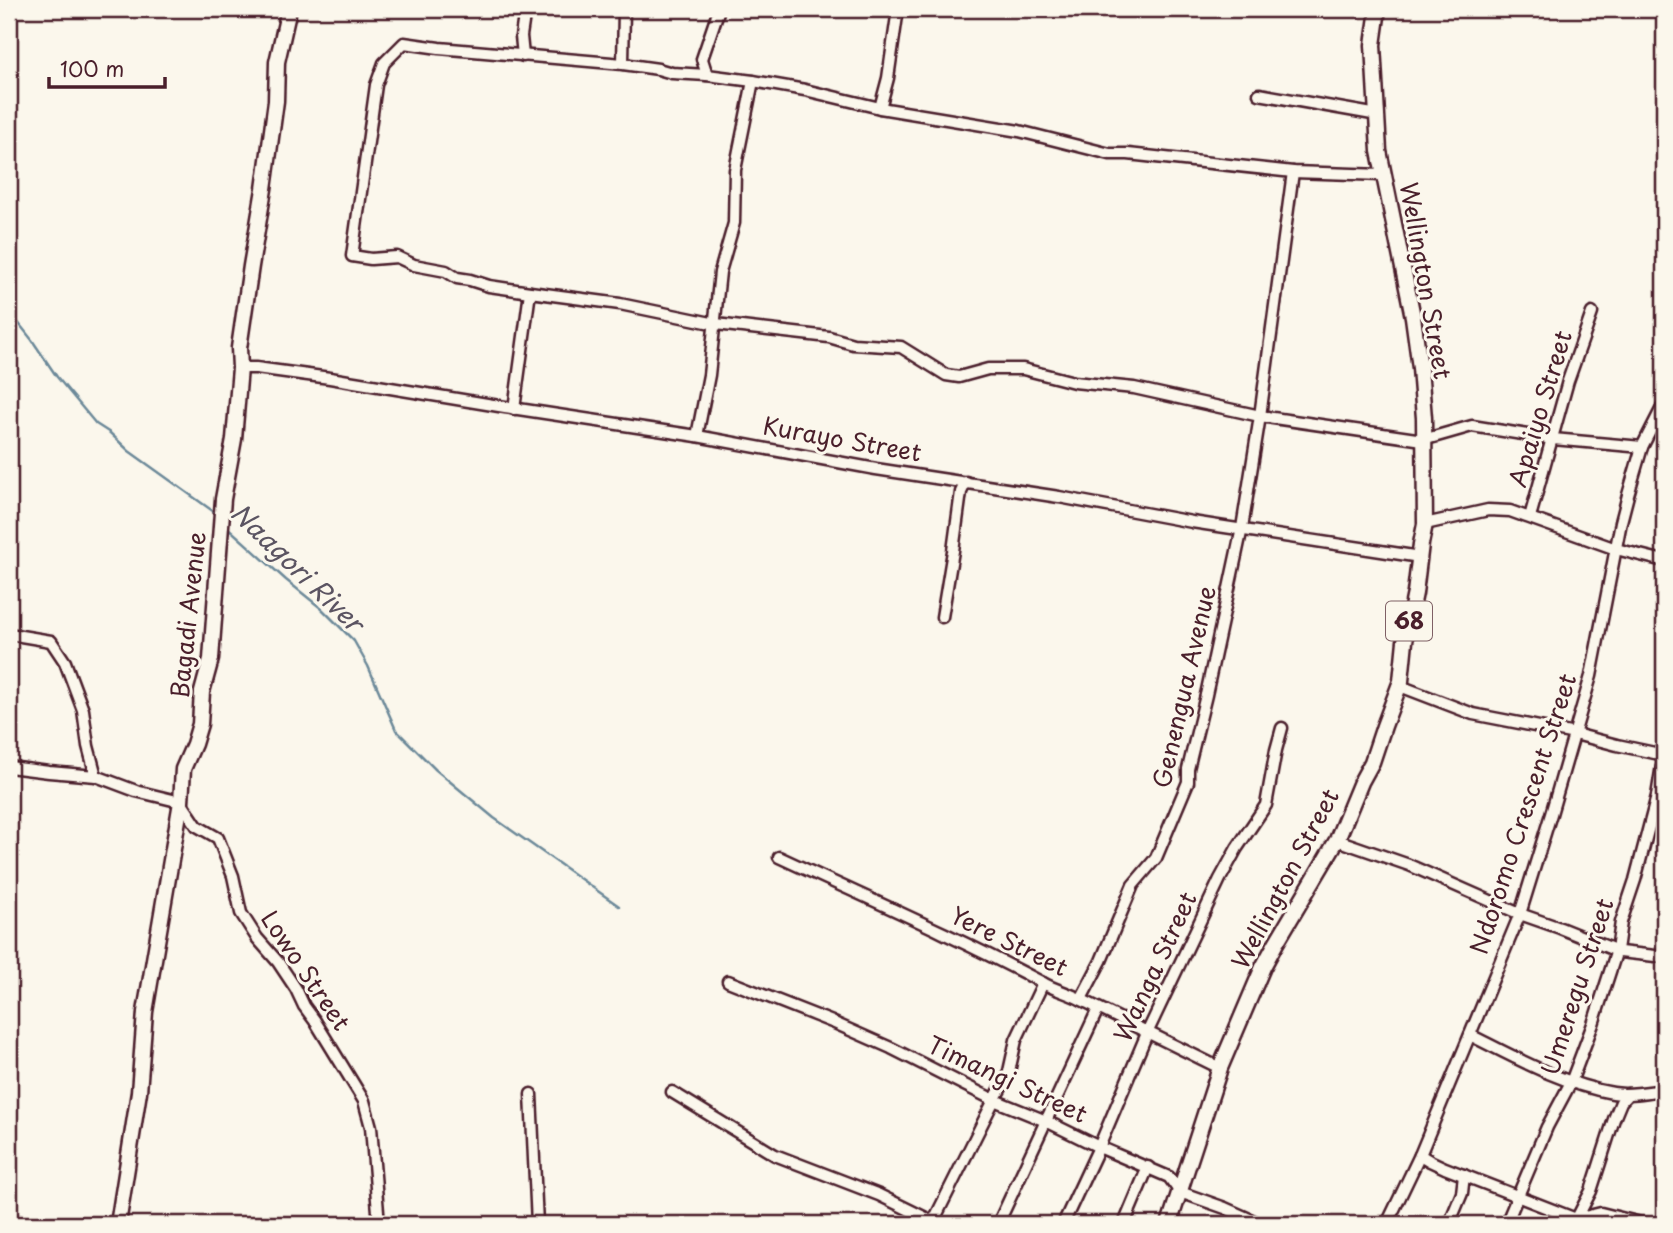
<svg xmlns="http://www.w3.org/2000/svg" width="1673" height="1233" font-family="'Playpen Sans',sans-serif">
  <style>
    .lines { fill: none; stroke-linecap: round; stroke-linejoin: round }
    .stream { stroke: #6c8999; stroke-width: 2.5 }
    .street-casing { stroke: #4a1f2b; stroke-width: 15 }
    .secondary-casing { stroke: #4a1f2b; stroke-width: 19 }
    .primary-casing { stroke: #4a1f2b; stroke-width: 19 }
    .street { stroke: #fbf7ec; stroke-width: 10 }
    .secondary { stroke: #fbf7ec; stroke-width: 14 }
    .primary { stroke: #fbf7ec; stroke-width: 14 }
    .labels { text-anchor: middle; stroke-width: 6; stroke-linejoin: round; paint-order: stroke }
    .shield { fill: #fbf7ec; stroke: #7f6065; stroke-width: 2 }
    .shield-label { font-size: 23px; font-weight: bold; fill: #4a1f2b }
    .street-label { font-size: 24px; fill: #4a1f2b; stroke: #fbf7ec }
    .water-label { font-size: 26px; font-style: italic; fill: #5b5462; stroke: #fbf7ec }
  </style>
  <rect width="100%" height="100%" fill="#fbf7ec"/>
  <filter id="ink" filterUnits="userSpaceOnUse"><feTurbulence type="fractalNoise" baseFrequency=".0143" numOctaves="2"/><feDisplacementMap in="SourceGraphic" scale="14" xChannelSelector="R" yChannelSelector="G"/><feConvolveMatrix kernelMatrix="1 2 1 2 8 2 1 2 1" color-interpolation-filters="sRGB"/></filter>
  <g filter="url(#ink)">
    <g class="lines">
      <g class="stream">
        <path d="M9,311L32,340L57,377L96,424L110,433L129,451L217,514"/>
        <path d="M225,525L286,580L322,609L354,641L368,666L396,730L436,770L494,818L619,906"/>
      </g>
      <g class="street-casing">
        <g id="street">
          <path d="M523,56L521,36L525,9"/>
          <path d="M623,64L624,9"/>
          <path d="M707,75L702,59L719,9"/>
          <path d="M1259,94L1378,115"/>
          <path d="M880,108L888,78L898,9"/>
          <path d="M530,292L489,286L470,280L457,278L446,271L414,265L397,257L371,259L352,256L376,85L384,63L404,43L439,48L623,64L658,69L672,73L707,75L753,81L805,90L880,108L1019,131L1110,154H1128L1293,172L1383,175"/>
          <path d="M240,368H256L330,378L505,407L697,436L876,469L1059,497L1192,522L1420,557"/>
          <path d="M514,409L530,292L620,304L716,324L829,337L853,344L901,347L946,375L959,377L988,369H1023L1074,382L1134,388L1260,416L1423,440L1472,426L1553,439L1642,447"/>
          <path d="M697,436L709,375L720,272L734,223L735,170L753,81"/>
          <path d="M1530,517L1568,381L1592,313"/>
          <path d="M1425,524L1488,510L1510,511L1616,549L1664,561"/>
          <path d="M942,617L953,551L961,492L966,482"/>
          <path d="M9,634L51,641L65,662L83,710L88,746L96,776"/>
          <path d="M1400,686L1473,714L1575,734L1617,745L1664,755"/>
          <path d="M9,767L49,772L96,776L136,791L181,802L197,826L218,838L233,876L241,913L257,938L278,962L296,989L304,1006L315,1021L364,1101L371,1127L379,1224"/>
          <path d="M1337,840L1409,865L1520,914L1560,928L1620,952L1664,957"/>
          <path d="M779,857C867,898 957,937 1043,983C1055,990 1069,993 1082,1000C1128,1023 1174,1045 1220,1068"/>
          <path d="M728,981L832,1022L891,1048L994,1100L1046,1121L1099,1147L1169,1177L1180,1192L1225,1208L1261,1224"/>
          <path d="M1081,999L1101,961L1133,885L1156,858L1188,782V769L1206,695L1242,528L1260,416L1293,172"/>
          <path d="M1470,1035C1516,1058 1562,1084 1613,1093C1629,1096 1647,1092 1663,1090L1664,1085"/>
          <path d="M672,1092L775,1155L879,1195L938,1224"/>
          <path d="M531,1094L537,1224"/>
          <path d="M1420,1155L1430,1161L1445,1168L1576,1219L1601,1213L1645,1224"/>
          <path d="M9,1220L31,1224"/>
          <path d="M1575,1222L1591,1191L1614,1119L1621,1102L1628,1094"/>
          <path d="M932,1224L994,1100L1008,1076L1016,1040L1043,983"/>
          <path d="M998,1224L1098,1009"/>
          <path d="M1063,1224L1099,1147L1148,1031L1220,879L1237,848L1266,805L1276,750L1282,728"/>
          <path d="M1124,1224L1148,1167"/>
          <path d="M1387,1224L1420,1155L1520,914L1551,814L1591,676L1621,522L1628,495L1642,447L1664,404"/>
          <path d="M1449,1224L1462,1193L1464,1175"/>
          <path d="M1506,1224L1547,1127L1571,1082L1593,1024L1617,950L1621,922L1635,880L1657,796L1664,753"/>
        </g>
      </g>
      <g class="secondary-casing">
        <path id="secondary" d="M118,1224L139,1092L145,1012L181,802L183,769L194,744L200,724L202,692L211,659L223,499L234,439L240,368L239,348L251,266L264,189L276,101L277,62L289,9"/>
      </g>
      <g class="primary-casing">
        <path id="primary" d="M1169,1224L1220,1068L1263,967L1276,943L1337,840L1361,782L1372,762L1384,726L1401,681L1405,641L1415,593L1421,544L1425,524L1424,418L1420,368L1413,317L1379,151L1373,45L1378,9"/>
      </g>
      <use href="#street" class="street"/>
      <use href="#secondary" class="secondary"/>
      <use href="#primary" class="primary"/>
    </g>
  </g>
  <g class="labels">
    <rect class="shield" x="1386" y="601.5" width="46" height="39" rx="5"/>
    <g class="shield-label">
      <text x="1409" y="629">68</text>
    </g>
    <g class="street-label">
      <text transform="translate(1425 281) rotate(80)" y="8">Wellington Street</text>
      <text transform="translate(1541 409) rotate(-73)" y="8">Apaiyo Street</text>
      <text transform="translate(842 440) rotate(10)" y="8">Kurayo Street</text>
      <text transform="translate(189 615) rotate(-84)" y="8">Bagadi Avenue</text>
      <text transform="translate(1185 687) rotate(-77)" y="8">Genengua Avenue</text>
      <text transform="translate(1524 814) rotate(-72)" y="8">Ndoromo Crescent Street</text>
      <text transform="translate(1286 879) rotate(-62)" y="8">Wellington Street</text>
      <text transform="translate(1009 942) rotate(26)" y="8">Yere Street</text>
      <text transform="translate(1156 967) rotate(-65)" y="8">Wanga Street</text>
      <text transform="translate(305 971) rotate(56)" y="8">Lowo Street</text>
      <text transform="translate(1578 987) rotate(-72)" y="8">Umeregu Street</text>
      <text transform="translate(1007 1080) rotate(25)" y="8">Timangi Street</text>
    </g>
    <g class="water-label">
      <text transform="translate(297 568) rotate(44)" y="9">Naagori River</text>
    </g>
  </g>
  <rect width="1673" height="1233" fill="none" stroke="#fbf7ec" stroke-width="35"/>
  <rect x="18" y="18" width="1638" height="1198" fill="none" stroke="#4a1f2b" stroke-width="2.5" filter="url(#ink)"/>
  <path d="M49 77v10h116v-10" fill="none" stroke="#4a1f2b" stroke-width="3.5"/>
  <text x="60" y="77" font-size="21" fill="#4a1f2b" stroke="#fbf7ec" stroke-width="5" paint-order="stroke">100 m</text>
</svg>
